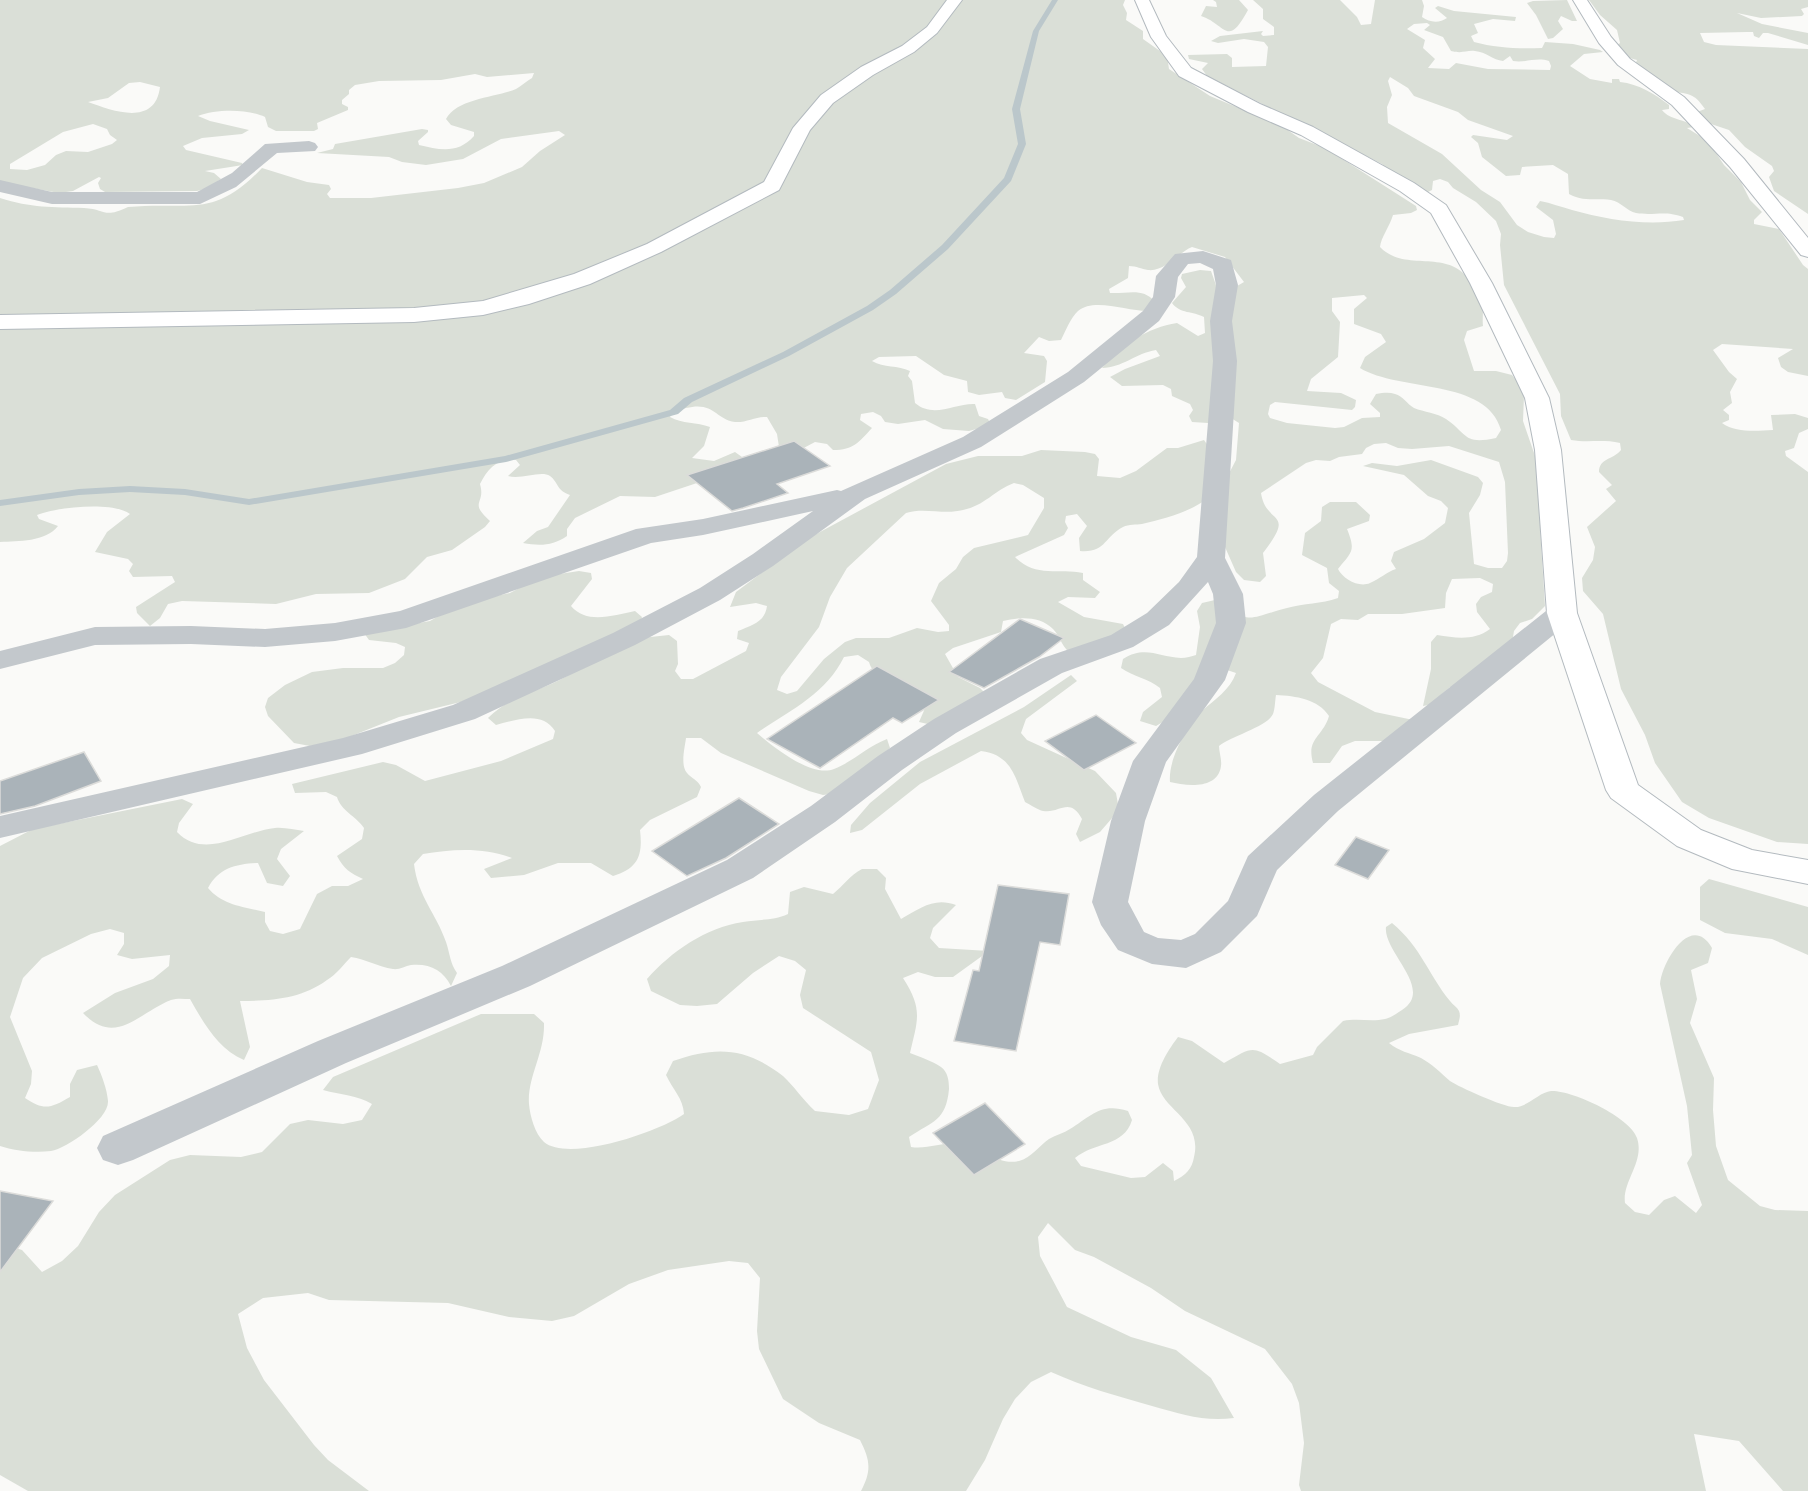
<svg xmlns="http://www.w3.org/2000/svg" width="1808" height="1491" font-family="'Noto Sans',sans-serif">
  <style>
    .green { fill: #dadfd7; fill-rule: evenodd }
    .lines { fill: none; stroke-linecap: round; stroke-linejoin: round }
    .stream { fill: #bbc7cb; fill-rule: evenodd }
    .building { fill: #aab3b9; stroke: #dcdcda; stroke-width: 1.5 }
    .secondary-casing { stroke: #b3babf; stroke-width: 2 }
    .street { fill: #c3c8cc; fill-rule: evenodd }
    .secondary { fill: #fff; fill-rule: evenodd }
  </style>
  <rect width="100%" height="100%" fill="#fafaf8"/>
  <g class="green">
    <path d="M0,0H1125L1123,5L1127,13L1126,20L1143,31V39L1167,56L1169,69L1210,96L1282,126L1299,138L1325,148L1416,206L1417,210L1411,213L1393,215C1390,226 1381,237 1380,247C1407,275 1451,244 1474,287C1477,292 1481,297 1482,303C1484,311 1482,319 1483,326L1467,331L1464,340L1474,371H1496L1512,375L1521,386L1524,396L1523,421L1543,479L1540,528L1545,606L1532,619L1520,623L1514,631L1511,649L1484,685L1450,687L1442,694L1439,703L1423,706L1431,669V642L1437,635C1456,638 1474,641 1490,629L1477,612L1476,604L1481,597L1492,592L1493,584L1480,578L1452,579L1446,593L1445,608L1402,614H1368L1358,620L1341,619L1331,624L1323,658L1311,673L1318,682L1375,712L1423,722L1406,741H1355L1342,746L1330,763H1313C1306,738 1323,737 1329,716C1318,699 1296,696 1276,695C1275,701 1275,709 1273,714C1267,727 1231,736 1219,746C1219,752 1222,760 1221,766C1218,790 1186,786 1170,782C1168,760 1186,727 1202,711C1215,699 1230,690 1236,673L1221,668L1180,712L1156,726L1140,721L1143,712L1162,697L1160,688C1148,678 1134,677 1121,668L1123,659C1145,645 1159,657 1181,658C1186,658 1192,656 1196,655L1200,627L1197,611L1202,603L1215,600C1251,626 1248,618 1287,608C1304,603 1321,604 1338,598L1339,591L1329,583L1327,568L1302,555L1305,533L1321,521L1322,507L1330,502H1356L1370,515L1369,521L1347,529C1356,551 1352,552 1338,569C1343,579 1359,588 1370,583C1380,579 1386,572 1396,569L1391,561L1394,552L1424,539L1445,523L1448,508L1441,501L1428,496L1404,475L1363,466L1372,463L1397,466L1431,460L1478,477L1483,483L1480,495L1469,513L1474,564L1488,568H1502L1507,561L1508,553L1505,482L1499,462L1449,446L1412,449L1398,448L1386,443L1374,444L1366,448L1362,454L1339,457L1330,461L1316,460L1306,463L1261,493C1266,526 1297,509 1263,553L1266,576L1260,582L1244,580L1236,572L1225,547L1224,483L1236,460L1239,423L1231,418L1208,423L1192,422L1189,416L1193,410L1190,404L1172,396L1171,389L1163,385L1122,386L1110,377L1125,369L1160,356L1156,350C1136,353 1122,368 1102,368C1120,346 1148,327 1177,323L1198,336L1205,333L1204,317C1193,311 1180,314 1172,303L1186,287L1181,278L1182,274L1200,270L1211,271L1217,288L1232,289L1244,282L1225,257L1192,247C1179,252 1165,272 1148,270C1141,269 1137,266 1129,266L1128,278L1109,289L1110,293C1128,294 1143,287 1155,302L1149,311C1130,312 1094,297 1078,311C1071,317 1065,332 1061,340L1049,341L1039,337L1024,353L1044,356L1047,361L1045,382L1016,400L1005,398L1002,392L979,395L968,392L967,381L944,375L916,356L879,357L872,361C884,368 898,365 910,371L908,376L912,381L915,403C934,419 955,403 975,404L979,416L988,419L991,425L969,431L943,429L925,420L898,424L885,422L881,416L873,412L861,414L860,420L872,428C859,442 854,450 833,450L827,444L815,442L798,451L779,447L777,434L767,417C756,416 746,423 735,422C715,419 714,401 686,408C679,410 674,411 670,417C682,424 697,422 710,427L704,446L692,458L714,461L735,452L742,457L729,478L721,482L697,483L655,497L620,496L575,518L567,529V536C553,546 539,546 523,543L537,531L548,527L570,495C556,490 559,483 550,476C541,470 521,480 508,476L520,465L516,460C498,458 488,468 480,484C486,505 468,501 490,521L485,527L452,550L427,557L405,579L369,593L316,594L276,604L182,601L168,604L160,618L150,626L137,613L136,607L175,582L172,576L133,577L129,571L133,564L128,559L95,552L107,532L130,514C113,501 57,507 37,515L39,519L58,526C46,542 18,541 0,542V198C31,208 53,207 84,208C106,209 103,219 128,207C191,201 212,220 262,168L307,182L329,185L331,189L327,194L330,198H371L458,188L484,183L522,167L540,151L565,135L559,131L501,139L463,159L426,165L402,162L389,157L317,153L333,149L335,144L422,129L428,130V132L418,141L419,145C440,150 458,154 474,136V132L451,125L446,119C457,98 498,97 516,89C521,86 527,81 532,78L534,73L487,77L475,74L441,80L379,81L355,85L349,90V94L342,100V104L348,107V110L317,123L318,129L314,131H276L268,127L265,117C248,109 216,109 198,116L210,121L249,130L242,134L202,138L183,146L186,150L242,163L243,165L205,171L214,173L221,179L208,188L197,191L105,192L100,189L98,183L101,178L99,177L73,191L59,193L0,182ZM140,82L160,87C155,127 113,111 88,102L108,98L129,83ZM93,124L107,129L110,135L117,140L112,144L88,152L66,151L56,155L45,165L27,170L10,169V164L63,132ZM1364,295L1367,298L1354,309V324L1381,334L1386,342L1365,357L1360,368C1399,392 1487,378 1501,430L1496,438C1463,445 1468,434 1446,419C1437,413 1424,412 1414,408C1407,404 1403,396 1395,394C1389,392 1383,393 1376,394L1370,404L1380,413V417L1362,418L1344,427L1335,428L1287,423L1270,418L1268,414L1270,405L1275,402L1352,410L1355,407L1356,400L1341,393L1307,391L1311,379L1338,357L1340,322L1332,311V298Z"/>
    <path d="M1213,0H1239L1248,10C1227,49 1226,24 1201,16L1206,6L1217,7L1216,2Z"/>
    <path d="M1253,0H1340L1357,17L1361,25L1371,24L1375,0H1422L1424,6L1422,17C1430,23 1440,23 1447,18L1435,8L1438,6L1454,11L1516,17L1515,21L1493,19L1474,24L1478,33L1471,36L1474,42C1496,48 1519,49 1542,48L1545,42L1573,44L1600,50L1603,52L1584,54L1570,66L1590,79L1612,83V79H1619L1620,82C1639,84 1655,94 1669,105V109L1662,110C1671,121 1684,118 1694,127L1687,128L1708,141L1724,165L1741,182L1750,200L1762,212L1754,220V224L1779,229L1803,265L1808,269V376L1788,372L1781,367L1778,358L1793,349L1722,344L1713,350L1729,372L1737,379L1730,392L1732,403L1723,410L1729,415V420L1722,423C1736,433 1756,431 1773,430L1771,415L1795,414L1808,418V429L1799,433L1794,448L1785,451L1786,456L1808,472V844L1777,842L1709,818L1682,802L1655,763L1645,735L1621,689L1603,614L1583,591L1582,578L1593,560L1595,547L1587,527L1616,501L1606,489L1612,485L1599,472C1599,458 1613,460 1621,450L1620,443C1603,439 1587,443 1571,440L1561,416L1560,394L1504,285L1500,245L1501,234L1496,221L1476,202L1453,188L1448,182L1440,179L1433,181L1432,190L1428,192C1410,184 1395,179 1382,164L1207,76L1202,69L1208,63L1189,59L1188,55L1227,54L1232,58V67L1266,66L1268,47L1264,42L1244,39L1218,43L1211,41L1220,36L1263,31L1261,34L1263,36L1274,35V27L1263,19V9ZM1427,23L1430,25L1424,30L1443,37L1451,51C1463,54 1466,50 1475,51C1486,52 1493,60 1503,61L1510,56L1513,61C1526,63 1536,57 1549,61L1551,66L1550,70L1488,69L1456,63L1449,69L1428,68L1435,59L1423,48L1425,40L1407,29L1414,24ZM1390,77L1408,88L1414,96L1458,112L1468,120L1513,136L1507,140L1473,135L1471,137L1478,143L1482,157L1506,176L1520,175L1522,167L1553,165L1568,174L1569,194C1583,202 1596,198 1611,200C1621,202 1627,211 1636,213C1655,216 1664,210 1683,217L1684,220C1647,226 1607,220 1572,210C1561,207 1551,203 1540,201L1536,207L1553,220L1556,234L1554,238L1544,237L1528,232L1517,225L1500,202L1481,190L1442,154L1388,123L1387,107L1392,95L1388,81Z"/>
    <path d="M1567,0L1577,21H1572L1561,16L1558,21L1563,29L1553,38L1548,39L1536,15L1527,3L1533,1Z"/>
    <path d="M1589,0H1808V7L1801,9L1804,14L1802,16L1761,18L1737,13L1762,24L1808,33V45L1768,33H1763L1759,38L1754,36L1753,32H1747L1700,33L1704,42L1716,45L1808,49V214L1774,191L1769,177L1774,171L1772,166L1745,147L1729,130L1705,122L1697,112L1705,109C1693,92 1690,95 1672,91C1663,88 1644,71 1635,65L1637,60L1622,56L1616,46L1620,43L1617,30L1600,15Z"/>
    <path d="M1204,440L1211,450L1208,498C1190,512 1164,519 1142,524C1136,525 1129,524 1123,527C1104,537 1106,553 1080,551L1079,538L1087,526L1077,514L1066,516L1065,522L1068,528L1064,535L1015,557C1035,578 1059,568 1083,573V580L1100,592L1095,598L1068,597L1058,602L1084,617L1123,624L1127,632L1069,652C1061,645 1060,636 1053,629C1040,616 1020,617 1003,621L1001,632L953,648L945,654L958,677L980,688L987,695L932,725L919,722L926,706C910,696 873,680 869,662L858,655L844,657C826,694 789,711 757,733C773,747 812,778 834,769C854,761 868,746 887,739L890,748L838,793L823,795L809,791L721,753L701,738H686C685,747 680,765 687,773C692,779 697,779 701,787L697,797L650,820L640,830C643,856 638,868 613,876L591,863H558L524,875L491,878L484,869L512,858C485,847 451,849 423,854L414,864C418,897 436,913 446,942C450,954 450,963 457,973L451,986C443,970 429,963 411,965C405,966 399,970 393,969C378,967 366,959 351,957C344,964 336,975 327,980C301,999 271,1001 240,1001L250,1047L244,1060C218,1049 203,1022 190,999C184,999 177,998 171,1000C138,1013 116,1047 83,1013L115,993L153,979L169,966L170,955L132,959L117,955L124,944V933L110,929L91,934L42,958L23,978L10,1017L32,1071L31,1084L25,1098C44,1111 51,1108 70,1097V1084L77,1070L97,1065C102,1076 107,1089 108,1101C109,1119 67,1148 51,1151C35,1153 15,1151 0,1146V846L33,829L182,799L193,804L179,823L177,832C205,861 243,831 275,828C284,827 295,830 304,831L281,849L277,859L290,876L283,886L267,883L258,863C236,864 219,868 208,888C222,905 244,907 265,912V922L270,931L283,934L300,929L317,894L332,886H348L363,879C350,873 344,869 337,856L362,839L364,828C356,816 341,811 337,797L326,792L295,793L292,784L383,762L396,765L425,781L501,761L553,739L555,731C542,710 516,720 496,725L488,718C510,695 540,692 567,676L399,717L339,741L310,746L294,743L268,716L265,707L268,698L285,685L312,672L343,668H383L395,663L404,655L405,647L396,643L369,640L364,633L430,621L461,603L510,593L540,577L579,571L591,573L592,579L571,606C587,625 614,615 635,611L642,617L637,631L641,638L669,635L677,641L678,664L675,671L681,679H693L746,651L749,643L737,639L738,631C752,625 765,622 767,606L756,603L730,607L736,592L807,539L946,464L978,456H1022L1041,450L1085,452L1095,454L1099,459L1097,476L1120,478L1136,471L1167,448H1178ZM1014,483L1023,485L1044,498V508L1028,535L974,548L963,557L956,569L939,583L931,601L949,625V631L938,632L917,628L889,638H856L845,642L824,659L797,691L787,694L777,690L781,677L819,627L830,597L847,568L906,513C924,507 944,515 963,510C984,506 995,490 1014,483Z"/>
    <path d="M1071,675L1077,681L1026,719L1021,733L1027,740L1095,771L1116,793L1119,810L1100,832L1080,842L1076,834L1082,819C1069,796 1060,814 1043,811C1038,810 1031,805 1025,802C1015,777 1012,755 981,751L920,784L862,830L850,833L851,825L870,803L920,762L1024,707Z"/>
    <path d="M862,869H877L886,878L885,889L901,919C921,908 934,897 956,905L933,928L930,938L939,948L989,951L953,977H935L918,972L903,978C923,1009 918,1019 910,1053C920,1057 932,1061 941,1067C948,1072 949,1081 949,1089C946,1121 933,1121 909,1137L911,1147C928,1150 948,1140 962,1144C981,1148 999,1166 1019,1161C1031,1158 1039,1146 1049,1139C1056,1135 1064,1133 1070,1129C1091,1116 1101,1102 1128,1111L1132,1120C1124,1147 1094,1142 1075,1158L1081,1166L1131,1178L1145,1177L1163,1163L1173,1171L1174,1181C1186,1175 1192,1169 1194,1157C1203,1120 1162,1110 1158,1084C1156,1068 1169,1049 1178,1037L1192,1041L1224,1063C1254,1046 1252,1045 1280,1064L1313,1055L1317,1047L1343,1021C1357,1018 1372,1022 1385,1019C1391,1018 1397,1013 1402,1010C1435,989 1383,952 1386,927L1392,923C1421,947 1428,974 1450,1001C1453,1005 1457,1007 1459,1011C1461,1016 1459,1020 1458,1025L1409,1034L1389,1043C1400,1052 1408,1052 1421,1058C1432,1064 1441,1073 1450,1081C1459,1087 1503,1107 1514,1107C1527,1108 1539,1092 1551,1091C1572,1090 1630,1117 1637,1138C1645,1162 1622,1181 1625,1203L1635,1212L1649,1215L1664,1200L1675,1196L1696,1213L1702,1205L1687,1163L1692,1155L1687,1106L1660,984C1662,962 1691,912 1712,948L1708,963L1691,970L1697,999L1690,1023L1714,1078L1713,1110L1716,1146L1728,1180L1760,1206L1775,1210L1808,1211V1491H1783L1739,1441L1694,1434L1706,1491H1301L1299,1485L1304,1443L1299,1403L1292,1384L1265,1349L1185,1311L1151,1288L1094,1257L1075,1250L1048,1223L1038,1237L1040,1256L1067,1307L1131,1337L1176,1350L1211,1378L1234,1418C1204,1422 1181,1414 1152,1406C1117,1396 1084,1387 1051,1372L1031,1382L1015,1399L1003,1419L985,1460L966,1491H861C872,1470 870,1460 860,1440L819,1423L783,1399L759,1349L757,1331L760,1278L748,1263L729,1261L668,1270L629,1284L574,1316L552,1321L509,1317L448,1303L329,1300L308,1293L263,1298L238,1314L247,1348L264,1380L314,1445L328,1460L369,1491H28L0,1475V1243L22,1250L42,1272L62,1261L78,1246L99,1212L115,1195L170,1160L190,1155L241,1157L262,1152L290,1124L308,1120L343,1124L362,1120L372,1104C357,1095 341,1095 323,1090L333,1077L481,1014H534L544,1023C545,1053 527,1077 529,1104C530,1116 535,1134 544,1142C569,1163 661,1131 684,1114C683,1098 673,1090 666,1075L673,1061C716,1046 746,1047 783,1076C794,1086 803,1100 815,1111L849,1115L868,1109L879,1080L871,1052L803,1008L800,995L806,970L795,961L779,956L753,973L717,1004L697,1006L680,1005L651,991L647,979C672,951 705,928 743,922C759,919 773,921 788,914L790,892L804,887L833,894C844,885 850,875 862,869Z"/>
    <path d="M1709,879L1808,907V955L1772,939L1725,933L1700,920V887Z"/>
  </g>
  <g class="lines">
    <path class="stream" d="M1052,0H1058L1039,31L1020,109L1026,144L1011,181L948,249L896,294L873,310L789,356L692,402L678,414L506,462L249,505L185,495L130,492L79,495L0,506V500L79,489L130,486L185,489L249,499L505,456L670,410L684,398L783,352L867,306L890,290L942,245L1004,178L1018,144L1012,109L1033,31Z"/>
  </g>
  <g class="building">
    <path d="M794,441L830,466L777,484L788,493L743,508L732,511L687,475Z"/>
    <path d="M1020,619L1064,638L1039,657L984,688L949,672Z"/>
    <path d="M877,666L939,700L902,723L893,718L820,768L767,739Z"/>
    <path d="M1096,715L1136,743L1084,770L1045,741Z"/>
    <path d="M84,752L101,781L35,806L0,814V781Z"/>
    <path d="M739,798L779,824L726,858L687,876L652,851Z"/>
    <path d="M1356,837L1389,850L1368,879L1335,865Z"/>
    <path d="M998,885L1069,894L1060,945L1040,942L1016,1051L954,1041L973,970L979,971Z"/>
    <path d="M985,1103L1025,1144L974,1175L933,1133Z"/>
    <path d="M0,1191L53,1201L0,1272Z"/>
  </g>
  <g class="lines">
    <g class="secondary-casing">
      <g id="secondary">
        <path d="M947,0H962L937,33L914,52L873,75L833,103L810,130L779,190L661,252L590,284L529,304L483,315L414,322L0,329V315L414,308L483,301L574,274L647,244L764,182L793,128L821,95L861,67L902,46L927,27Z"/>
        <path d="M1135,0H1149L1166,36L1191,68L1260,104L1313,127L1414,183L1446,205L1492,283L1549,398L1561,450L1577,613L1638,785L1701,830L1752,850L1808,860V884L1732,869L1677,846L1611,798L1606,790L1547,613L1535,450L1525,398L1470,283L1431,213L1400,191L1301,135L1248,112L1179,76L1151,37Z"/>
        <path d="M1573,0H1587L1611,37L1630,59L1684,97L1744,159L1808,238V257L1801,255L1730,167L1672,105L1618,65L1599,43Z"/>
      </g>
    </g>
    <g class="street">
      <path d="M309,141L315,143L318,147L315,151L277,153L236,187L200,204H52L0,192V180L52,192H197L232,173L265,144Z"/>
      <path d="M1203,251L1231,260L1238,285L1232,321L1237,361L1225,558L1243,594L1246,623L1225,680L1166,762L1145,821L1128,902L1144,932L1158,938L1181,940L1195,934L1228,901L1248,856L1314,795L1551,607L1562,604L1573,607L1577,613L1573,619L1338,811L1277,870L1257,916L1221,952L1186,968L1152,964L1118,950L1101,925L1092,902L1111,821L1133,761L1194,679L1216,623L1213,594L1208,582L1169,625L1133,647L1062,673L956,733L902,770L835,822L753,878L530,986L346,1063L133,1160L118,1165L103,1160L97,1148L103,1136L318,1041L502,966L727,860L811,806L878,756L934,719L1040,659L1111,635L1147,613L1179,582L1197,557L1213,361L1210,321L1216,285L1213,269L1200,263L1188,264L1178,277L1175,297L1159,321L1084,382L981,447L865,499L773,566L720,600L635,645L475,719L362,754L0,838V816L343,738L453,705L613,633L700,588L753,554L813,511L703,535L651,543L406,628L335,641L265,647L191,644L95,645L0,669V651L95,627L191,626L265,629L335,623L400,611L636,529L703,519L837,490L841,491L963,437L1068,372L1143,311L1153,297L1156,276L1175,254Z"/>
    </g>
    <use href="#secondary" class="secondary"/>
  </g>
</svg>
